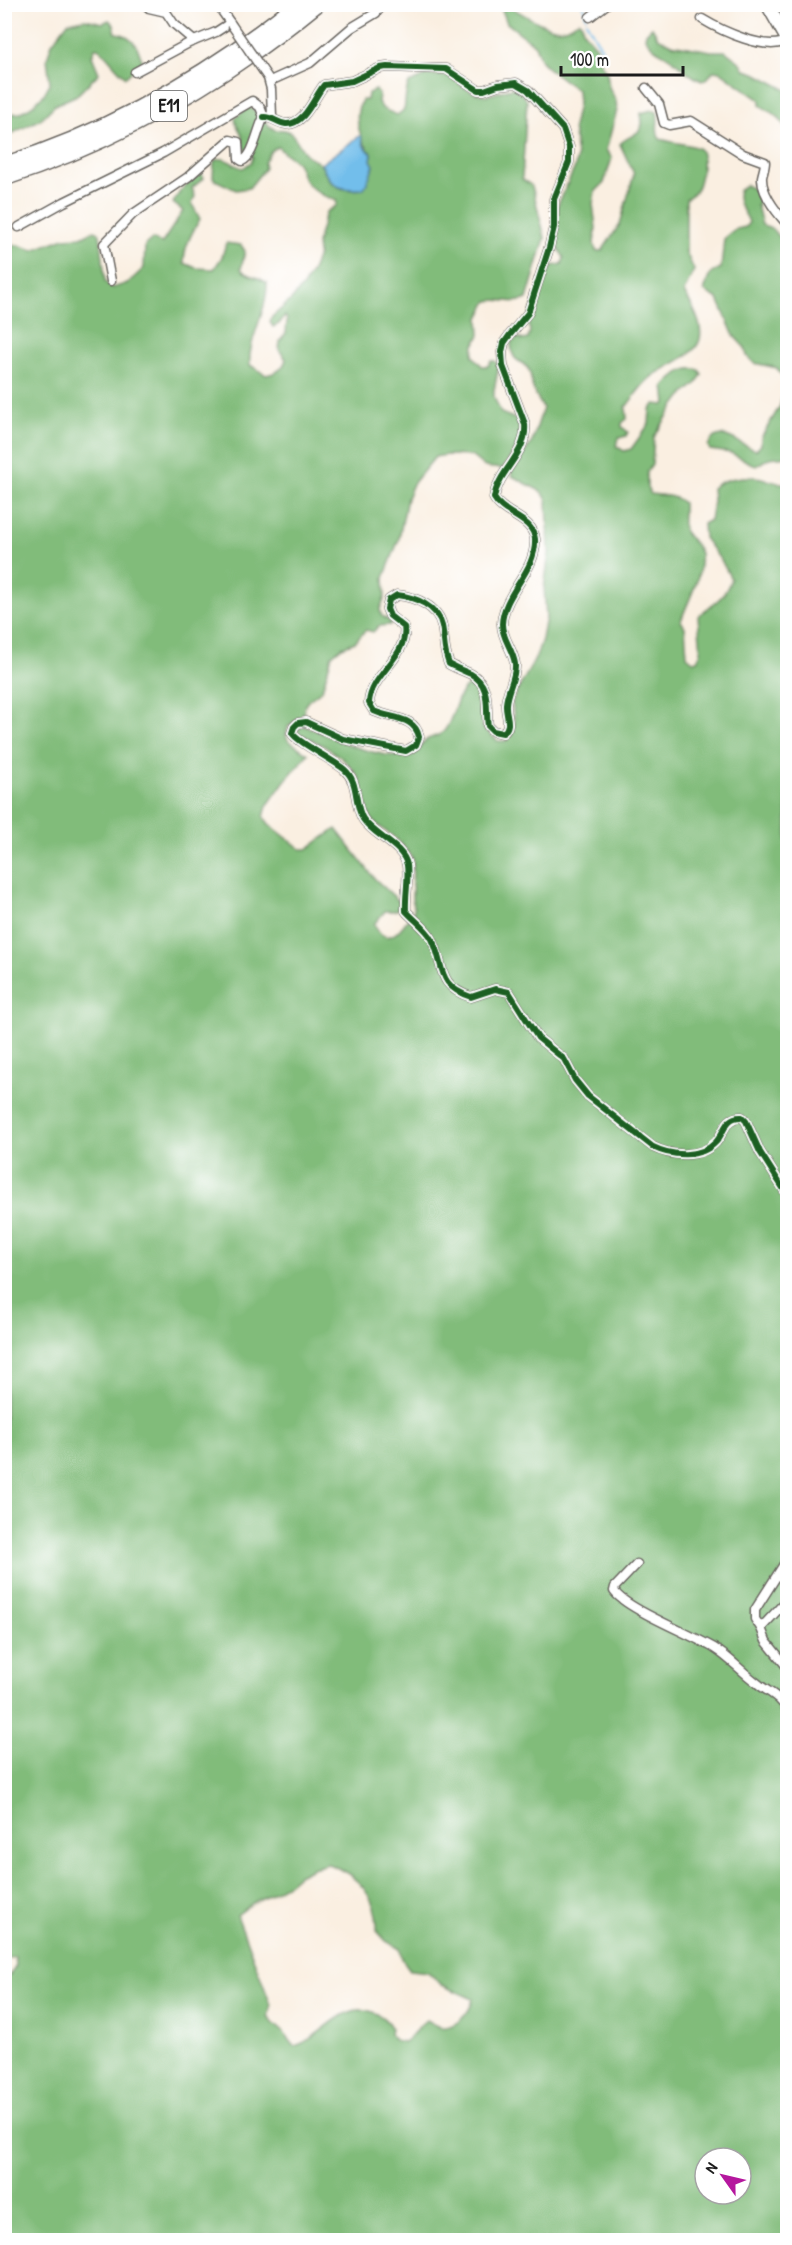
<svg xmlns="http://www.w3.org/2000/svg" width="792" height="2245" font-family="'Patrick Hand',sans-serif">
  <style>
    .forest { fill: #81bc7a; stroke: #4e6c4b; stroke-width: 1.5; fill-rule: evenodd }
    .water { fill: #72beeb; stroke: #476d84; stroke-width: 1.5 }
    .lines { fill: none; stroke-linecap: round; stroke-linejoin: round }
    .stream { stroke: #72beeb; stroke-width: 2 }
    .minor-casing { stroke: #6a6661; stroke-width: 11 }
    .secondary-casing { stroke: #6a6661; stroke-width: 15 }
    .motorway-casing { stroke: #6a6661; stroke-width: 18 }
    .minor { stroke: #fff; stroke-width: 8 }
    .secondary { stroke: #fff; stroke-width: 12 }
    .motorway { stroke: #fff; stroke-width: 15 }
    .minor-bridge-casing { stroke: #6a6661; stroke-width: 11; stroke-linecap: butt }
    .minor-bridge { stroke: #fff; stroke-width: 8 }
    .cycleway-casing { stroke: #fff; stroke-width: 10 }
    .cycleway { stroke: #1b5e20; stroke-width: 6 }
    .labels { text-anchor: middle; stroke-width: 6; stroke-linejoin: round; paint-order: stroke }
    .shield { fill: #fff; stroke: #606060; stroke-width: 1.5 }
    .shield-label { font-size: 18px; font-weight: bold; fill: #1c1c1c }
  </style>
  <rect width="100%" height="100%" fill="#fff"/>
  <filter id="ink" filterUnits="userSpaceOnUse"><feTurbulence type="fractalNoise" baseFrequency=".0167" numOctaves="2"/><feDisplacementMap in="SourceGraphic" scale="12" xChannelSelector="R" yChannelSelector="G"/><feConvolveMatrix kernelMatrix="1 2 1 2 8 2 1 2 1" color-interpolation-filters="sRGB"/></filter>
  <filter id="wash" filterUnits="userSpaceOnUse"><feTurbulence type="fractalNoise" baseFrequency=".008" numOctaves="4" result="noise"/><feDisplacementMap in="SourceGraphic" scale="24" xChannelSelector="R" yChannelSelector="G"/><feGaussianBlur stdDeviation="1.35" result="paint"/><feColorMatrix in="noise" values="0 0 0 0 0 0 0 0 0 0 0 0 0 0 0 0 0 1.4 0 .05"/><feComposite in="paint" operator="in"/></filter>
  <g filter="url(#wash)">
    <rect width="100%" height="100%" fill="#faefe1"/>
    <g class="forest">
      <path d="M503,5H507C520,12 551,33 565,28C570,26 574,23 579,21L582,24L583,31L597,47L600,62L607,73L609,87L616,101L617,110L606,150L612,158L604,183L595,192L593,204L596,228L594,244L596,251H602L620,224L634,174L620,144C626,136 642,135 642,123C642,120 641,116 641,113L652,110L657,112C660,121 654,131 660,139C669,142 694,145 698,148C707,153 700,187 694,193C691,196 688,197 686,199V252L694,270L684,292C717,347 698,349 654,375C643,382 634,397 626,407L627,419L622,423V427L628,432L626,436L619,438L616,446L624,451L631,449L649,424L650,409L655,404L664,405L666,403L664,386C673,376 685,365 699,370L702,374L697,383L681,397L672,409L654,437L652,465L647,472V487L651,494C661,495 676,495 683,503C684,511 681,523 684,531C688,539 698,543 700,554C703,578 688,599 681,621L685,627L687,656L693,661L697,660L701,652L698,616C713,602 723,602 731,579L722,562L704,538L703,524L710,520L713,501L712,488C721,479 742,476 754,477C767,477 772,485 787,483V2240H5L4,1984L16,1966L15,1957L8,1959L5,1957V244L18,245L33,250L64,238L81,237L93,231L99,232C102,240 104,271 105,282L113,288L128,283L144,268L145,245L152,239L162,243L183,211L173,203L181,190L201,173L204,178L192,188L195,196L192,204L200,219C192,233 184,246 184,263L196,268L214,269L222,257L226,243L241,245L245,251L241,269C248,277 258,276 267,283C268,311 247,341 250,365L266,375C276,373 283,370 286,359L279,350L280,341L286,333L287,320L285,316L279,324L273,327L270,322L272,317L291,300L303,286L312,271L318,255L317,243L326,212L336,206L337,202L335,199C322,197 309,188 303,177C301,173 300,167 297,163C292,157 284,154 278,147C270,149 268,156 264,163L265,168L249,188L236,190L215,180L213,177L214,161C226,154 232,166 243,168L251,162L253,157L243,147L242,135L236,124L235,118L248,107C258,110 263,123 275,130C294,126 295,142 305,153C309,158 316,160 320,164C323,167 325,173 327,176C334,190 349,191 363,189L374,166L371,160L372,154C360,141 352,117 362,100H367L368,93L376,90L379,95L378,102L383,109L397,115L404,110C406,100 405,91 409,83L428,75L450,76C460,84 471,94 485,95C504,95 513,76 527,101L522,179L532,186L545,238L527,299C515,305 502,298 488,301L479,318L480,335L474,345L473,356L482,366H488L491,361H495L499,366L494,390V397L501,413L518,420C525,440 514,453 502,469L485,467L471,456L447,455L435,457L413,484L407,498L399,539L384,578L385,597L380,609L381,615L391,622L390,625L379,626L373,632L366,630L355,642L342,647L332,655L322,690L309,700L305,705L303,715L288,727L286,735L288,740L308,754L284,782L267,806L264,817L269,824L301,849H307L336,829L375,879L400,902L399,908L395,911H385L374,924C388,953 405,924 414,910L412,898L413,859C406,850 400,841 391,835C383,829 376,825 370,817C363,805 363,794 360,782C354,761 318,741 299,734L297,729L303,726L309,727C337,741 378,759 411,756C418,752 421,743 428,739C433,736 440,736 444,731C456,717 454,690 473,683L478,687C478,701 482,714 483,728L498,741H506C518,726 513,718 512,701L536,657L542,639L546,617L544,588L549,553L547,500L542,492L512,476L511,472L532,442L543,408C539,401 534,393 532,385C531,380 531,375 529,370C522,358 512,366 511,343L517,337L523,340L528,339L530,331L527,321L546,275L552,266L562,264L564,258L555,242L558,226L557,207L575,167L577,157L573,127L578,104L577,90L548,68L541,61L535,45L507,23L502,10ZM328,1864C357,1874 379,1898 377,1931L386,1941L400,1949L402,1959L410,1970L428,1972L442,1985L473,1999C470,2013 456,2029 440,2027C436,2026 430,2022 426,2020C416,2027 416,2034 404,2042L394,2040L390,2034L391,2027C387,2020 380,2015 373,2012C342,2000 321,2040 294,2046C288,2041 286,2033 280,2029C275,2024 272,2023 268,2017L271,2005L237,1915L253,1903L289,1883L298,1875L312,1868ZM705,2158H741V2194H705Z"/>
      <path d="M85,19L103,23L109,20L114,25L116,33C133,35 138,46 142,61L126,77C115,68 109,57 98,48H95L92,56L99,73L77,95L55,105L41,119L5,137V114L20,113L32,106L44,94L50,83L47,58L52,43L68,22Z"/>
      <path d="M652,27L658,37L671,44L711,51H725L741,63L745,70L755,73L787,90V129L778,117L760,105V100L721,72L713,71L708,78L702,81C691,77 684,69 674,61C663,52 652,51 645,37L646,33Z"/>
      <path d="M746,185L753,189L760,199L757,205L762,225L769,227L788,244L787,456L769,458L756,466L731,453L710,450L708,446C718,422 739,445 756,450L761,445V438L780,406L786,382L777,368L754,363L747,356L745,348L734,336L718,299L704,291C709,277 707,274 721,268L724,239L736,229L746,227L749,222C744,209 735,204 739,190Z"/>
    </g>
    <path class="water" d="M361,135L364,146L372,154L371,160L374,166C369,174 369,183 363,189C338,191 332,186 321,164Z"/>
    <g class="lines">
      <g class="stream">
        <path d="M581,4L585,9L586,17"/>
        <path d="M586,21L602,49"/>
      </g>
    </g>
  </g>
  <g filter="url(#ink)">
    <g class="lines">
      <g class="minor-casing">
        <g id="minor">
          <path d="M145,4L149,8L166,12L174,24L194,41"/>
          <path d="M217,4L231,24"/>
          <path d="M590,17L607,4"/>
          <path d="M702,19C720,30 768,53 787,40"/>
          <path d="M135,72L189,43L216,32L230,23"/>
          <path d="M268,78L271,89L272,117"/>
          <path d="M270,81L310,63L351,28L376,13L383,4"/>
          <path d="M646,88L659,104L664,123L669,125L691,121L743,154L765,162C765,167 763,172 762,177C761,193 777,213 788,225"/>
          <path d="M264,117C273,117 277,123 286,124C305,125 314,97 324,85L352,81L380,68L387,67L446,69L478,90H484L498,85L516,83L528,90L563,129L569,147V162L554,199V227L549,248L528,313L509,336L504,343L502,352L503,366L525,424C528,454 498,470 494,498C503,515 533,518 535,539C537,571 503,593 502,624C502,639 513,649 515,664C516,678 507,690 506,704C505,715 513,725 503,733L493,731L488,726C485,708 492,686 471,674C464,671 456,668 449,664C443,650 445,640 442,626C438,606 415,597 397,595L389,600L387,609L390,616L404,627C409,656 370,675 369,703L374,711C391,719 415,716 419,737L416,745L406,751L343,739L306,722L298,723L294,727L292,733C296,741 333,760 344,769C360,783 353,802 363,819C374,836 403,845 407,865C409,879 405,896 406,911C414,920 427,929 432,939C445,966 436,986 471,997L495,989L509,992L538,1038L564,1059L575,1080L588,1096L653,1147C671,1156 700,1159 716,1142C725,1132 725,1116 742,1117L746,1121L760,1152L788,1196"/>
          <path d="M19,227L64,202L163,153L252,101L260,107L264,117"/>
          <path d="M111,281L104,244L133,214L188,177L230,140L238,142L239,159L242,161C254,156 257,130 264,117"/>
          <path d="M4,1034V1044"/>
          <path d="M788,1558L755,1610V1619L761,1628L788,1599"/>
          <path d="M637,1564L615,1587L614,1591C626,1609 691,1634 714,1648C730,1658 742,1672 757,1683C769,1693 780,1696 788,1711"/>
          <path d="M761,1628L766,1641L788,1668"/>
        </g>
      </g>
      <g class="secondary-casing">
        <path id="secondary" d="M767,4L788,41"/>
      </g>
      <g class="motorway-casing">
        <g id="motorway">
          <path d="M4,165C111,131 210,74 297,4"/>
          <path d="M4,178C118,141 224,80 317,4"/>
        </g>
      </g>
      <use href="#minor" class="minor"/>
      <use href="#secondary" class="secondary"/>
      <use href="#motorway" class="motorway"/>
      <g class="minor-bridge-casing">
        <path id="minor-bridge" d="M231,24L268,78"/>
      </g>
      <use href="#minor-bridge" class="minor-bridge"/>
      <g class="cycleway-casing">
        <path id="cycleway" d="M264,117C273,117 277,123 286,124C305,125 314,97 324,85L352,81L380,68L387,67L446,69L478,90H484L498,85L516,83L528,90L563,129L569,147V162L554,199V227L549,248L528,313L509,336L504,343L502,352L503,366L525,424C528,454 498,470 494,498C503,515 533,518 535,539C537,571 503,593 502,624C502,639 513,649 515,664C516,678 507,690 506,704C505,715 513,725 503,733L493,731L488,726C485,708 492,686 471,674C464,671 456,668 449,664C443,650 445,640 442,626C438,606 415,597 397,595L389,600L387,609L390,616L404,627C409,656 370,675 369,703L374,711C391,719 415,716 419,737L416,745L406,751L343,739L306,722L298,723L294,727L292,733C296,741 333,760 344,769C360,783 353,802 363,819C374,836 403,845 407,865C409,879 405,896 406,911C414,920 427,929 432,939C445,966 436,986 471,997L495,989L509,992L538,1038L564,1059L575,1080L588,1096L653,1147C671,1156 700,1159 716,1142C725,1132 725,1116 742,1117L746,1121L760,1152L788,1196"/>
      </g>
      <use href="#cycleway" class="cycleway"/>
    </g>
  </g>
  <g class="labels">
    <rect class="shield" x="151" y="91" width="36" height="30" rx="4.5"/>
    <g class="shield-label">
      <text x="169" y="112">E11</text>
    </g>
  </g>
  <rect width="792" height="2245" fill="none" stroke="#fff" stroke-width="24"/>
  <g transform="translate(723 2176) rotate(304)"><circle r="28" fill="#ffffff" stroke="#a4a4a4" stroke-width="1.5"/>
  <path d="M0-4.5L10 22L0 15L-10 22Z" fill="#b5179e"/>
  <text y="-9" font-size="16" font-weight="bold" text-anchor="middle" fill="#1c1c1c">N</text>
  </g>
  <path d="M561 66v9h122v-9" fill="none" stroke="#1c1c1c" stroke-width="3"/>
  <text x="570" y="66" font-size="18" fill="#1c1c1c" stroke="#ffffff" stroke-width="4.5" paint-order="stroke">100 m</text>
</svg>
